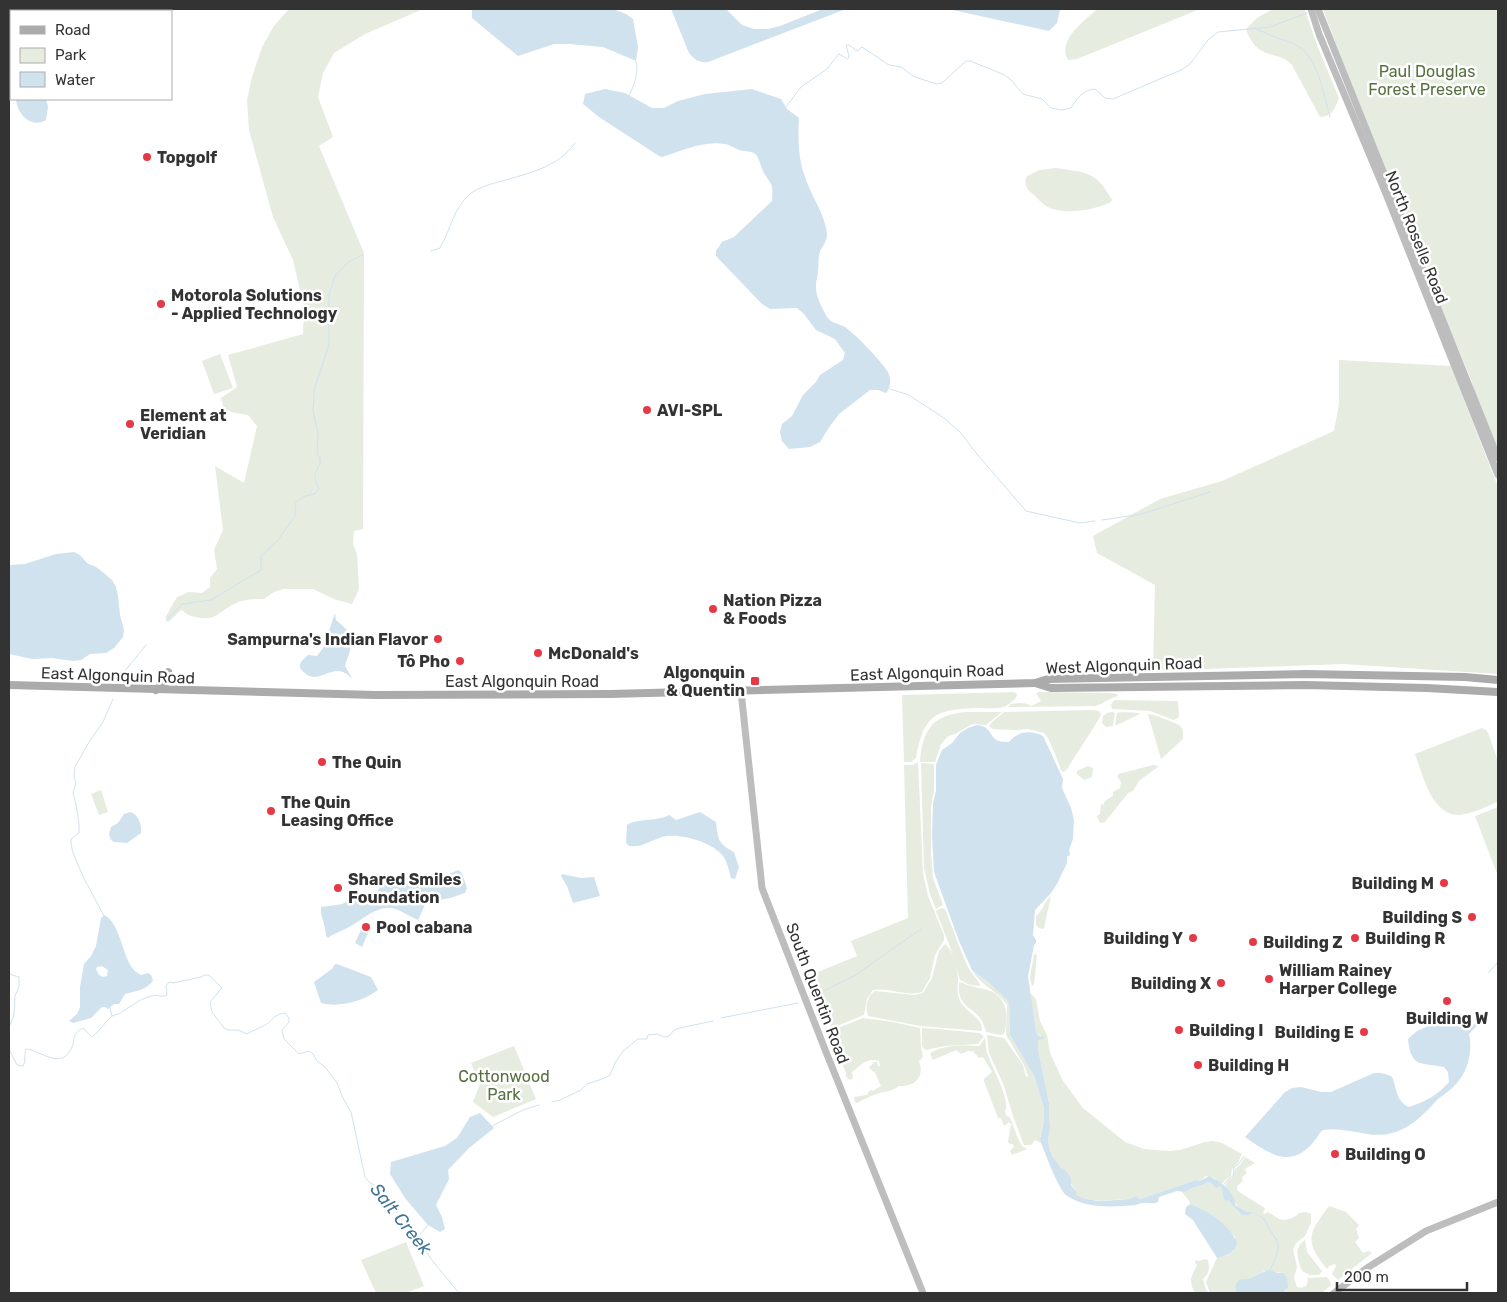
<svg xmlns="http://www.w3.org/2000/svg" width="1507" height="1302" font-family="Rubik,sans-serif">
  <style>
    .green { fill: #e6ecdf }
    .water { fill: #cfe2ee; fill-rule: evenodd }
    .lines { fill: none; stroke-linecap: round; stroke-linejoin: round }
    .stream { stroke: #cfe2ee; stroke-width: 1 }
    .secondary { stroke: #bdbdbd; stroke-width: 7 }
    .primary { stroke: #ababab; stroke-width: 8 }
    .poi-dot { fill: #e63946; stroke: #fff; stroke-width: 2 }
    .labels { text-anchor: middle; stroke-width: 5; stroke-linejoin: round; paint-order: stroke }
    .park-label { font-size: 16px; fill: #56703f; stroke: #fff }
    .poi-label { font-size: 16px; font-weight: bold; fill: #333; stroke: #fff; text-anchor: start }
    .street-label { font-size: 16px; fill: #333; stroke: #fff }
    .water-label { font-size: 18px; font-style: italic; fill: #3f7597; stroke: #fff }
  </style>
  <rect width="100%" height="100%" fill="#fff"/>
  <g class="green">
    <path d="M289,9H423L365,34L334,53L323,73L318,97L333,137L319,146L364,253L363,529L354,531L353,544L357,554L359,589L352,604L334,599L313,589H283L274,592L264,599C253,599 244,599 234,604C218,612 216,622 195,617C190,616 186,614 182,610C176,613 174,618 168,622L165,618L177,597L189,592L202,593L210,587V578L217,569L214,550L223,530L215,466L244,483L257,426L248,415L231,412L224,409L221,398L237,387L228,355L303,334L304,307L293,260L273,217L249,130L247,100L252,77L262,47L274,26Z"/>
    <path d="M1097,9H1200L1077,59L1068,60C1057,39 1084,22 1097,9Z"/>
    <path d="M1273,9H1303L1305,10L1317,45L1339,98C1335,108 1332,117 1320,117L1292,65C1281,53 1269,57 1259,49C1252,44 1249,37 1246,29L1257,18Z"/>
    <path d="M1323,9H1498V475L1472,382L1420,257L1340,55Z"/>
    <path d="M1055,168C1087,173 1095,170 1112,200L1111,202C1095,210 1063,216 1046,206C1042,203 1038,199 1034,195C1027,190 1023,184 1027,176L1040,170Z"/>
    <path d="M220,354L233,388L214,394L202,361Z"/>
    <path d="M1339,360L1451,366L1498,487V674L1343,664L1153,671L1155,585L1097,553L1093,536L1160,499L1222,481L1334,431L1339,404Z"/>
    <path d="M1014,692L1017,694L1016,698C1012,701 1007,706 1004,707C997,709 987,708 980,708C937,709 924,713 916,758L911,762H904L902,695Z"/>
    <path d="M1040,692L1112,693L1117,694L1118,696C1109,698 1104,704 1095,706L1008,707L1011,704C1018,703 1025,702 1031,706L1041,701L1036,693Z"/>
    <path d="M1115,700L1178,701L1179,717L1174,720L1150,711L1112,709L1111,704Z"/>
    <path d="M1092,710L1099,711L1101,714L1099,719L1067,769L1064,772L1061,770L1056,756L1048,738L1044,733L1028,729L1015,730L993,729L989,726L991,723L1004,712Z"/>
    <path d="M965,712H1002L986,725L972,724L957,733L947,737L941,744L935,762H921L920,761C923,729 933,715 965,712Z"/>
    <path d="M1112,712L1115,713L1113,726L1106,727L1102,723L1103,716L1107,713Z"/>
    <path d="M1122,712L1139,713L1140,714L1117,725H1115L1117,713Z"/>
    <path d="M1148,714C1153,714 1177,723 1180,726C1184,730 1183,735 1183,739L1161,759Z"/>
    <path d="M1482,728L1486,730L1488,733L1498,761V802C1487,806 1476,812 1465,814C1433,822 1423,775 1415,754Z"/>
    <path d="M918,762L923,873L928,896L944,935V940L935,955L930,978L922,992C906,997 889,987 873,990L867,999L864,1015L832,1028L822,1004L817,1000L808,976L857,956L851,941L908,918L904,765H913Z"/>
    <path d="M921,763L934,764V790L931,807V853L933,878L943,905L936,909L930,894L924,868Z"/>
    <path d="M1153,765L1159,766L1139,781L1133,791L1128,793L1105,822L1100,823L1097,816L1100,814L1101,804L1103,805L1105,801L1113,796V792L1120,788L1121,782L1117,776L1119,774Z"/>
    <path d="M1088,766L1093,768L1092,777L1084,780L1077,774V771Z"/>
    <path d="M101,790L108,812L99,815L91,794Z"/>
    <path d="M1498,807V876L1475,816Z"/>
    <path d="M1051,896L1044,928L1043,929L1039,928L1036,925V916C1044,909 1044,902 1051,896Z"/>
    <path d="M941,908L945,909C953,928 959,948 968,967C971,974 980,981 980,986L970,985L960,980L950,947L936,911Z"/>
    <path d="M945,944C953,950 957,968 958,977C958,987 956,996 962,1004C969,1014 983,1018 982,1031L920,1026L868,1016C865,1007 867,996 875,991L914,995L923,993L932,978L939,951Z"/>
    <path d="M1034,954L1037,955L1034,984L1032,986L1030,978Z"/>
    <path d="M972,970L988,982L1009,1002L1010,1035L1034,1076L1044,1108V1121L1040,1138L1041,1143L1035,1140L1031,1145H1024L1013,1116L1003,1083L989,1053L987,1035L1004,1038L1023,1065L1026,1077L1028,1076L1024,1065L1006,1035L1007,1005C998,991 980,985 972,970Z"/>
    <path d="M961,982C969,987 979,987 988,990C1008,997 1009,1017 1004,1034L1000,1035L986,1032C985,1029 984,1024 982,1021C972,1005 957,1008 959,983Z"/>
    <path d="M1030,994L1033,995L1036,999L1040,1021L1047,1035L1050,1053L1063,1081L1083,1108L1125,1142L1144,1149L1169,1151L1180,1150L1205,1142L1213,1141L1222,1143L1242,1154L1238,1163L1232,1169L1231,1176L1226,1179L1222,1184L1213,1177L1206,1176L1200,1181L1196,1180L1140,1199L1135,1196L1130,1199C1112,1199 1092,1204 1076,1195V1191L1052,1156L1048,1142L1050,1128L1049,1103L1038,1049V1040L1042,1036H1038L1036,1031Z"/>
    <path d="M863,1018L893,1022L920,1028L921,1046L923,1057L919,1061C925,1077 915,1087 899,1086C893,1091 887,1091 879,1093C871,1096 864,1099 857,1103L855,1102L854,1097L867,1095L870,1090L873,1091L881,1086L875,1073L869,1068L874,1062H877L878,1066H880L879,1061C867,1057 860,1066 852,1072L853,1078L850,1080L846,1077V1073L830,1033L833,1030Z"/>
    <path d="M922,1028L938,1029L979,1033L984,1036L978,1044L945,1046L925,1050L922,1046Z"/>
    <path d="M985,1038C986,1045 986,1052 989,1058C993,1069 1011,1102 1005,1111L1006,1115L1010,1118L1019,1141L1022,1146L1027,1149L1012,1155L1010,1151L1014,1147L1013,1144H1010L1008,1142L1011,1124L1009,1122L1004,1126L1001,1118H998L984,1081V1079L992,1072L983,1057L979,1058L973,1051H968L961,1054L956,1050L933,1060L930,1053C943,1045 963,1045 979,1046Z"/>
    <path d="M514,1046L536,1099L493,1117L473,1102L480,1084L471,1063Z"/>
    <path d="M1245,1157L1255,1163L1245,1169L1247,1173L1242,1177L1243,1181L1237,1186V1189L1239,1192L1265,1208L1263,1213L1265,1214L1268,1212C1272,1214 1275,1217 1279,1219C1286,1221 1295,1218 1299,1213L1306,1212L1311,1214V1223L1305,1236L1296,1243L1293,1249L1297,1267L1294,1278L1297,1287L1301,1288L1306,1286L1308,1281L1307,1278L1327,1277L1331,1283V1285L1322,1293H1284L1287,1278L1284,1273L1264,1271C1257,1277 1251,1280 1242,1279L1235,1287L1236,1293H1210L1206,1282L1217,1258L1228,1255L1234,1250L1235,1237C1231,1234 1230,1231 1227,1228C1221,1220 1200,1208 1190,1204V1202L1182,1192L1203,1185L1208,1182L1221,1186L1227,1199L1238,1210L1240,1213L1245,1215L1252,1212C1239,1216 1230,1195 1225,1186L1228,1180L1233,1177L1235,1169L1240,1165Z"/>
    <path d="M1329,1206L1346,1212L1359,1225L1356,1229L1359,1238L1355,1242L1363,1253L1369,1251L1372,1253L1338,1280L1332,1274L1336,1266L1335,1264L1329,1266L1327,1269C1304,1241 1308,1234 1329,1206Z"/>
    <path d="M1305,1240L1307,1252L1322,1271L1319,1275H1310L1302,1271C1298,1260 1293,1248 1305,1240Z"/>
    <path d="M406,1242L424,1286L406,1293H376L361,1260Z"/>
    <path d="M1205,1259L1208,1260C1210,1268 1209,1274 1203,1279L1206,1290L1209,1293H1195C1188,1280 1191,1277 1197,1265L1195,1263L1196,1260L1200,1261Z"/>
  </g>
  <g class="water">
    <path d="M9,9H70L72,11H11V66L9,67Z"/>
    <path d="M472,9H613L626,14L633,19L638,47L636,61L603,47L569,44H554L518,56L472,18Z"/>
    <path d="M671,9L682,10L726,9L742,25L754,29H768L780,26L823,9H846L708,62C699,63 695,60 689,53Z"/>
    <path d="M948,9H1059L1060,10L1057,23L1049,31Z"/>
    <path d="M605,89L625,93L652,108H664L678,101L705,94L752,89L781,99L787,109L799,118C798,136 798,157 804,174C810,195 825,213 827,234C827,242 823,245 820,251C818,257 819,264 818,270C818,275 816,280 816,285C815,296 822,307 827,317C831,323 837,323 843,326C853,331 882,362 888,372C891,379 891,388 886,393L878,390H870L839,414L830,426L820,442L810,447L789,449L782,441L780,432L782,424L792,416L803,395L816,382L820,375L843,360L845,353L835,339L816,330L804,314L797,308L770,309L762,304L716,256V251L722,242L734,237L772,201C773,183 773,188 764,173C761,168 760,161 757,156C753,150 745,152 739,150C734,148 730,145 725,144C704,140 681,151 662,157L659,156L599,117L583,104L585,94Z"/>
    <path d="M16,99H46L48,107L46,120C31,129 17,114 16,99Z"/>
    <path d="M74,552L80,555L87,563L96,567L105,574L112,580L116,587L118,596L120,615L124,630L123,637L114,648L106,653L90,654L81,660L73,661L52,658L32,659L9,654V565L25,564L56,554Z"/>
    <path d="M335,613L336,620C346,629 355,634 350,650C349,656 346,660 345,666L353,680C332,655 319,693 300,668C299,662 304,659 308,655L317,656L330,639L329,631Z"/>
    <path d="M977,725C996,727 986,743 1009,742C1018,731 1030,730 1043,736L1063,779L1062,788L1071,808L1074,820L1073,839L1069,850L1070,855L1067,857V863L1057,884L1051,893L1035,910L1033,935L1036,940V943L1034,945L1028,976L1036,1031L1038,1036L1044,1037V1038L1038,1040V1049L1049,1103L1050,1128L1048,1142L1052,1156L1061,1168L1064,1169L1071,1178V1185L1076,1191V1195C1092,1204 1113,1200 1130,1199L1135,1196L1140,1199L1196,1180L1200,1181L1209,1176C1219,1180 1236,1193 1235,1205L1246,1212H1252L1259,1216L1252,1213L1248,1215H1242L1228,1200L1226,1201L1224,1199L1221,1186L1216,1188L1211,1183L1208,1182L1203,1185L1193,1188L1184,1192L1177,1191L1159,1197L1158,1202C1153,1204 1151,1203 1147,1203C1144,1202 1139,1204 1136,1205C1115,1207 1084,1209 1066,1195C1059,1190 1045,1153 1041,1143L1040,1139L1044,1121V1108L1034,1076L1010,1035L1009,1002L988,982L972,970L959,941L934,872L932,835L933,803L936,791V765L942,750L952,743L960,733L968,728Z"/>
    <path d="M130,812C138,814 142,824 141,833L127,843L114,842L111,840L109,834L111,827L118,823L124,814Z"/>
    <path d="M700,812L716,822C718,839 718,844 734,852L739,867L735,879L731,878C729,871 727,861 723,856C713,842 678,832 662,837C649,841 642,848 629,846L626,843L627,825C637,818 656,822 669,815L676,820Z"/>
    <path d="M458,870L462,873L467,888L465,893L450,898L434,901L425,905L418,920C408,916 399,908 388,908C373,908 361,921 349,927C342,931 334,933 328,938L326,936C326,925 320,917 321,907C326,906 331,906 337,905C350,903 357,892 372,896C380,892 380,884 384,876L413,874L428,881L440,880L449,874Z"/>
    <path d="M562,874L581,878L594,877L600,896L573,903L567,886L561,876Z"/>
    <path d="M104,915C124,925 121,967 141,975L148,973L151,975L153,980C148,990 135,991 125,994L119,1004H114L108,1009L105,1007H102L91,1018L73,1023L69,1021L77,1014L80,1007V987L84,964L91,956L96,946L101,918ZM102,966L108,970L107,976L103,977L99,975L96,969L97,967Z"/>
    <path d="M361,930L368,933L362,947L355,943Z"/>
    <path d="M337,964L371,977L378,990C363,1001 340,1008 321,1003L314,982L333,968L334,965Z"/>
    <path d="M1446,1017L1453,1018L1468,1030L1482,1017L1483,1019L1469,1034C1473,1050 1468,1072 1456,1084C1451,1090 1444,1094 1438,1099C1424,1114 1410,1130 1388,1134C1367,1138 1345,1126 1323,1130C1318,1134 1316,1140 1311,1145C1288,1169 1267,1152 1245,1137L1285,1092L1292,1088L1301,1087L1321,1092H1331L1374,1073C1381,1073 1386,1073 1392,1077C1397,1088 1396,1102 1409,1107C1425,1102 1438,1095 1449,1082L1448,1072L1444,1067C1421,1062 1411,1069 1408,1039L1417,1031L1431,1025Z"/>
    <path d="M480,1113L494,1128L469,1148L448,1170L449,1179L436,1205L442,1217L445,1229L440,1232L428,1225L405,1198L390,1174L391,1162L445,1146L457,1138L470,1117Z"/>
    <path d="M1190,1204C1209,1211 1230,1225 1237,1243C1235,1253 1226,1256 1217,1258L1193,1220L1185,1214L1186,1207Z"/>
    <path d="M1270,1270L1278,1273H1284L1287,1278L1288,1288L1285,1289L1284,1293H1236L1235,1287C1235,1285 1238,1281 1239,1280C1242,1278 1247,1280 1251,1278C1258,1276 1262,1271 1270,1270Z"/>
  </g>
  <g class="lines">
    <g class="stream">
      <path d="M1257,29C1269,36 1283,39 1296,45C1318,56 1324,96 1330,117"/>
      <path d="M629,96C634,85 639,73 636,61"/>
      <path d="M786,107L801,87L827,69L839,54L848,59L849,56L846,45H849L857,51L862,47L889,65L901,67L913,76L924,80L937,84L942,83L966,61H970L1005,75L1012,81L1023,94L1042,99L1051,108L1062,110L1071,108C1078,98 1082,90 1095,89L1105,98L1113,99L1181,70L1190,64L1208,40L1218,32L1270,27L1307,13"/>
      <path d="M431,251L440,248C450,231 454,207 470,194C479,187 491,184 502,181C530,173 558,167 575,143"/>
      <path d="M890,389L909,395L944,418L960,432L976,453L1026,511L1080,523L1095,521"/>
      <path d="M1102,520L1142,514L1210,492"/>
      <path d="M166,621L182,604L211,600L261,570V556L278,540L295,516L296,502L305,496L315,494L319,489C313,479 314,473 320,464V458L317,454L318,434L313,410L314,398V390L329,345V294L335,276L348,262L362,255"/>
      <path d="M124,672L146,645"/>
      <path d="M104,916C96,900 69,855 71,839L79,833C80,826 76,800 73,794L76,782L74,777L75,767L89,742L103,722L113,699"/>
      <path d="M1488,973L1498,962"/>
      <path d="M9,974L19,977V987L15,996L14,1015L9,1027"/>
      <path d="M815,995L854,976L921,929"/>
      <path d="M110,1008L112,1016"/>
      <path d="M721,1018L798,1003"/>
      <path d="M9,1049L17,1065L23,1066C26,1061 24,1055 26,1049C40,1050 59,1069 70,1051C77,1040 69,1036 83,1028L92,1037C100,1031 104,1023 111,1017C115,1014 119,1015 123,1011C132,1006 141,998 152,996C158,994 161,998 167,995L166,986L169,982L173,983L201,977L205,975H209L222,988L210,1002L212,1012L224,1028L228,1030H238L247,1034C253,1030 261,1028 267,1024C273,1019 276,1014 285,1013L289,1018V1022L282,1030L284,1039L299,1054L309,1051L313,1054L317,1061L325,1067L337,1083L343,1098L351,1112L365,1177L369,1182L380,1188L405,1225L418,1238L431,1259L459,1293"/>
      <path d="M552,1102L560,1100L581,1090L587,1084L605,1078L610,1075L615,1063L623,1051L638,1039H647L648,1035L657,1034L664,1037L669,1036L674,1030L680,1028L713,1021"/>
      <path d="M492,1126L523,1110L539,1105"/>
      <path d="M1223,1186L1228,1179L1233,1176L1234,1167L1238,1165L1244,1156"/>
      <path d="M1260,1216C1266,1220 1266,1223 1269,1229C1271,1233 1274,1235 1276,1239C1282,1250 1273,1261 1270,1271"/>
      <path d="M418,1237L428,1225"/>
    </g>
    <g class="secondary">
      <path d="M1311,9L1319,34L1386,194L1498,475"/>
      <path d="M1318,9L1498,458"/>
      <path d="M741,691L762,888L826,1052L923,1293"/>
      <path d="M1334,1293L1367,1268L1426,1231L1498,1202"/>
    </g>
    <g class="primary">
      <path d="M1035,683L1051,688L1305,685L1427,688L1498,692"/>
      <path d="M9,685L376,695L610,694L1035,683L1048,679L1306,674L1465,677L1498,680"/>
      <path d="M156,690L164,683L168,672"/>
    </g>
  </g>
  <g class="poi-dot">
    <circle cx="147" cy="157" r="5"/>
    <circle cx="161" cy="304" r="5"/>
    <circle cx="647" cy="410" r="5"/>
    <circle cx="130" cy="424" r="5"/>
    <circle cx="713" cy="609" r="5"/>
    <circle cx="438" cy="639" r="5"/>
    <circle cx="538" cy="653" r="5"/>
    <circle cx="460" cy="661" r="5"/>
    <rect x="750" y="676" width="10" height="10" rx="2.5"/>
    <circle cx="322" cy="762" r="5"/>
    <circle cx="271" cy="811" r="5"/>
    <circle cx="1444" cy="883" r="5"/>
    <circle cx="338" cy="888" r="5"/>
    <circle cx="1472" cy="917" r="5"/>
    <circle cx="366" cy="927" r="5"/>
    <circle cx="1193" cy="938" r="5"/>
    <circle cx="1355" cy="938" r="5"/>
    <circle cx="1253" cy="942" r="5"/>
    <circle cx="1269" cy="979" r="5"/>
    <circle cx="1221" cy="983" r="5"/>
    <circle cx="1447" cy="1001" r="5"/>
    <circle cx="1179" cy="1030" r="5"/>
    <circle cx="1364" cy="1032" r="5"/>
    <circle cx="1198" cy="1065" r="5"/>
    <circle cx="1335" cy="1154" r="5"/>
  </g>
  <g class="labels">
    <g class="park-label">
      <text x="1427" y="77">Paul Douglas<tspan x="1427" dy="18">Forest Preserve</tspan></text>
      <text x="504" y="1082">Cottonwood<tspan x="504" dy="18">Park</tspan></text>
    </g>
    <g class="poi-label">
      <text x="157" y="163">Topgolf</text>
      <text x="171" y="301">Motorola Solutions<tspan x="171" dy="18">- Applied Technology</tspan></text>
      <text x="657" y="416">AVI-SPL</text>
      <text x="140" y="421">Element at<tspan x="140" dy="18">Veridian</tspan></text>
      <text x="723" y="606">Nation Pizza<tspan x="723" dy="18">&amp; Foods</tspan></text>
      <text x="428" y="645" text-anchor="end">Sampurna's Indian Flavor</text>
      <text x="548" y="659">McDonald's</text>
      <text x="450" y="667" text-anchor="end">Tô Pho</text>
      <text x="745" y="678" text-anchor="end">Algonquin<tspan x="745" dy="18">&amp; Quentin</tspan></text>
      <text x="332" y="768">The Quin</text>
      <text x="281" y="808">The Quin<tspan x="281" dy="18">Leasing Office</tspan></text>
      <text x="348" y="885">Shared Smiles<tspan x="348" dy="18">Foundation</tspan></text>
      <text x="1434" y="889" text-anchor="end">Building M</text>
      <text x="1462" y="923" text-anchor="end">Building S</text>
      <text x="376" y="933">Pool cabana</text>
      <text x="1183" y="944" text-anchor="end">Building Y</text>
      <text x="1365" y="944">Building R</text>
      <text x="1263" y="948">Building Z</text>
      <text x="1279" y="976">William Rainey<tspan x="1279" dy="18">Harper College</tspan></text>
      <text x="1211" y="989" text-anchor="end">Building X</text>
      <text x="1447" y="1024" text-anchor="middle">Building W</text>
      <text x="1189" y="1036">Building I</text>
      <text x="1354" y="1038" text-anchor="end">Building E</text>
      <text x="1208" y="1071">Building H</text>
      <text x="1345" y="1160">Building O</text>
    </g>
    <g class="street-label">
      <text transform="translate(1417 237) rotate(68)" y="6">North Roselle Road</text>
      <text transform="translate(1124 665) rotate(-2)" y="6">West Algonquin Road</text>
      <text transform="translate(927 672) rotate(-2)" y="6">East Algonquin Road</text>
      <text transform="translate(118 675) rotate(2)" y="6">East Algonquin Road</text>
      <text x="522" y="687">East Algonquin Road</text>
      <text transform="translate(818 993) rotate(69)" y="6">South Quentin Road</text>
    </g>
    <g class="water-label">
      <text transform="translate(401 1219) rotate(51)" y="6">Salt Creek</text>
    </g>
  </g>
  <rect width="1507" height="1302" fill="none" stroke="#333333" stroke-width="20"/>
  <rect x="10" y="10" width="162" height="90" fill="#ffffff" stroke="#adadad"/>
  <rect x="20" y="26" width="25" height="8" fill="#ababab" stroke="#adadad"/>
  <text x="55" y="35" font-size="15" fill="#333333">Road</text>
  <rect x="20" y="48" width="25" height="15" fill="#e6ecdf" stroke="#adadad"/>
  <text x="55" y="60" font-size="15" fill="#333333">Park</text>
  <rect x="20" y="72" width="25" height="15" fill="#cfe2ee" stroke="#adadad"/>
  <text x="55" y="85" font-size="15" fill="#333333">Water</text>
  <path d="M1337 1282v8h130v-8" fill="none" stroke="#333333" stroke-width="2.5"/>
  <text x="1344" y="1282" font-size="15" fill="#333333" stroke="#ffffff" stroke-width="4" paint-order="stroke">200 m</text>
</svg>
